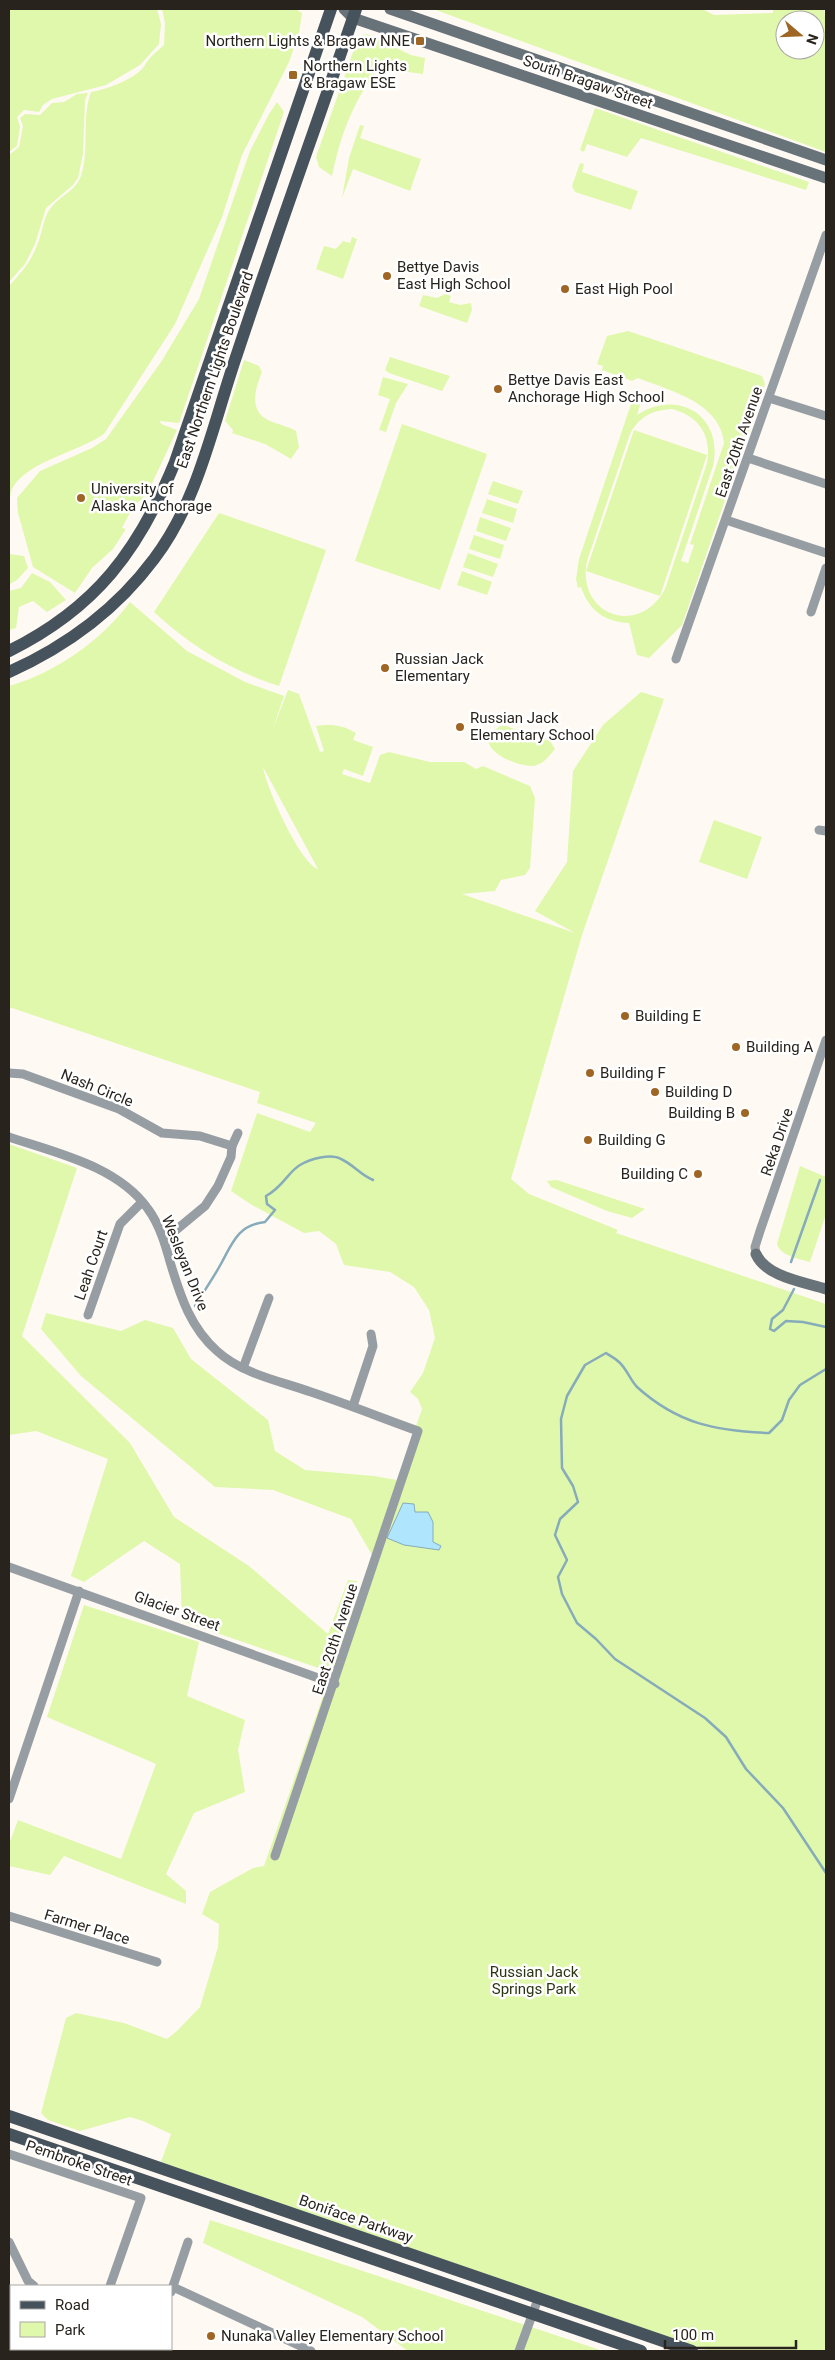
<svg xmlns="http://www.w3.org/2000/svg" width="835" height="2360" font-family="Roboto,sans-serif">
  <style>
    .green { fill: #e0f8ac; fill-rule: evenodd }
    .water { fill: #afe5fd; stroke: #86abba }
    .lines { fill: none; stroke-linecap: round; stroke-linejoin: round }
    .stream { stroke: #86abba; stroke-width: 2.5 }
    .street { stroke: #979ea3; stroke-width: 9 }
    .secondary { stroke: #687279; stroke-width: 11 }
    .primary { stroke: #47535c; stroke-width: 12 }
    .poi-dot { fill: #9f6525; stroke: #fff; stroke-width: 2 }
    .labels { text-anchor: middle; stroke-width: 5; stroke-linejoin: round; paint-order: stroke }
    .poi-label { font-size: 15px; fill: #28231d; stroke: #fff; text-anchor: start }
    .street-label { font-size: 15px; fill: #28231d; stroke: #fff }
    .park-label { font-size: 15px; fill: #2d3614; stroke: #fff }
  </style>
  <rect width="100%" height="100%" fill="#fff9f3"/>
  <g class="green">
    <path d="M9,9H157L161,24L159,44L140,65L106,85L52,99L43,105L39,112L24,110L17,117L20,127L17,146L9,152Z"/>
    <path d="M162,9H296L302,13L299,33L289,62L242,155L222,217L175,324L104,434C78,452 29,461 13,487C10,492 10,500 9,506V286C20,274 31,262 37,245C42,235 43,218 50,209C59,196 75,192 81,176C90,148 81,119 91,92C105,90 132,80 142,69C145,66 146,62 149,59C153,54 159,50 164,45L165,23Z"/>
    <path d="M433,9H702L714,15L773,13V9H824L826,23V152ZM785,20H815V50H785Z"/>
    <path d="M367,34L411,55L425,58L423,74L379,68C352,103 341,134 332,176L319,167L316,157L358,38Z"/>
    <path d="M88,93L85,100L83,154L78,178L73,185L46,208L35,244L25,264L9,282V155L19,147L23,126L20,118L25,114L40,115L52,103L64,102L77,94Z"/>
    <path d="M277,102L284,112L179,423L160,421L161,424L177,430L147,494L133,507L122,528L126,529L113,549L92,568L75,593L33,567L18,513L17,498L40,471L92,448L106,439L161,362L199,299L250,151L269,114Z"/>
    <path d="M595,108L809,182L806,190L641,138L627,157L587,144L584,152L580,150Z"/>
    <path d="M360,125L364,126L360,138L421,159L410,191L353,169L342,198L349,158Z"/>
    <path d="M580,163L584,164L582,172L638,191L631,210L575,192L572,186Z"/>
    <path d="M352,237L357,239L343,279L316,269L324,246L336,249L343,241L350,243Z"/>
    <path d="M445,294L451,296L449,302L460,305L471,303L472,310L467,323L419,306L423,295L437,298Z"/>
    <path d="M628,331L762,376L765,384L682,625L649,658L637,655L629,623C605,622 589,611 581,587L578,588L576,579L579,559L635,392L643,395L637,415C678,388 724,416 713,466L681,561L688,563L694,545L690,544L724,443C720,402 670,391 638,378L632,381L602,370L603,366L597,364L607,336ZM672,409C699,416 712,436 707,463L665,589C639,638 576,615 587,561L630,434C639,417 652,410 672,409Z"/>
    <path d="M390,357L450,376L442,391L389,373L385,370Z"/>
    <path d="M244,360L259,366L262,372C255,390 248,411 270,421C279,425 288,426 296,431L299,447L291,459L265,444L232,433L233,430L225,421Z"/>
    <path d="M383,377L408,384L396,403L386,432L379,430L390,399L378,395Z"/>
    <path d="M402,424L487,454L440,590L355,561Z"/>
    <path d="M634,430L707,455L660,596L586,571Z"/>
    <path d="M493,481L523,491L518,504L488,494Z"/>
    <path d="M487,499L517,509L513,523L482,513Z"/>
    <path d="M219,513L326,550L279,686C232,671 190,646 154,612Z"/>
    <path d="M480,517L511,528L506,541L476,531Z"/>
    <path d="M474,535L504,545L500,559L469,549Z"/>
    <path d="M468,553L498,564L493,577L463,567Z"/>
    <path d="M9,554L24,556L28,568L17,580L10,584Z"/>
    <path d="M462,571L492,582L487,595L457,585Z"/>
    <path d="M32,573L50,582L66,600L47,612L33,601L19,607L16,628L9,630V591L21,588Z"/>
    <path d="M130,602L187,651L245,682L284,696L272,731L288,690L299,694L320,752L324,751L316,726C332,724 342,725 356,733L353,740L373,747L363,776L344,769L342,774L370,783L380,755L389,752L430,762H464L476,769L483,766L530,786L535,798L530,868L525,875L501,880L495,891L462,894L575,933L535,911L567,862L573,771L603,725L641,692L664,699L582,935L511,1179L529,1194L618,1230L616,1233L826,1304V2351H710L161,2162L171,2134L143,2121L130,2117L80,2131L48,2120L41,2113L66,2018L76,2013L124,2023L167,2039L178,2030L200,2007L218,1947L219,1924L202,1914L210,1892L253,1868L264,1866L372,1555L351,1519L273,1490L215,1487L81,1376L41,1329L46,1313L121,1331L145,1320L173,1328L191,1359L268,1420L275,1451L305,1470L374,1476L397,1480L422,1409L418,1399L410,1392L423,1373L435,1338L429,1310L414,1287L390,1272L344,1265L336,1244L319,1231L304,1233L252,1205L231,1191L257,1113L310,1132L316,1123L257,1103L260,1092L9,1007V686C55,673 101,641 130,602ZM263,767L318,869C300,863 266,787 263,767Z"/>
    <path d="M501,726H506L550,741L555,749C550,755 544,763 537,765C522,771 463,745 501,726Z"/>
    <path d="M714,820L762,837L747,879L699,862Z"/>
    <path d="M9,1144L77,1168L22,1336L130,1443L174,1517L249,1566L328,1634L348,1580L357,1581L327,1671L182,1621L180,1564L144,1541L84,1582L71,1576L108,1459L36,1431L9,1435Z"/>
    <path d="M800,1166L826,1177V1214L810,1262C800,1259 780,1256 777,1244Z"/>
    <path d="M557,1180L645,1209L632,1218L607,1211L551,1187L547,1181Z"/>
    <path d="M84,1605L199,1642L187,1696L245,1720L238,1750L245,1792L194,1813L166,1874L186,1891V1904L64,1856L50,1875L9,1866V1844L18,1820L121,1859L156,1764L47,1717Z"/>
    <path d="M210,2220L603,2351H408L362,2317L203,2243Z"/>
  </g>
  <path class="water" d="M403,1503L414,1504L415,1512H428L433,1522V1542L441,1546L439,1550L404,1545L387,1538Z"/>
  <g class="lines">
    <g class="stream">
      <path d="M791,1262L820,1180"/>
      <path d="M794,1289L783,1310L772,1319L770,1329L774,1331L786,1321L803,1322L826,1327"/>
      <path d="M195,1306C204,1291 214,1277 222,1262C233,1241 239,1225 265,1222L275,1210L267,1204L266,1196C283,1187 288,1172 300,1165C310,1159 331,1153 341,1159C354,1165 359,1174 373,1180"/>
      <path d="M826,1369L800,1385L789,1400L782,1420L769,1433C716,1431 678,1424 637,1387C630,1380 627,1369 619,1362C615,1358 610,1356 606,1353L585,1365L567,1396L561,1419L562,1468L573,1486L578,1502L560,1519L555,1535L567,1560L558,1577L562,1594L577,1623L596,1639L615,1659L705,1718L726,1737L746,1769L783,1808L826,1873"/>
    </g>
    <g class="street">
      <path d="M769,398L826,416"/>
      <path d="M748,458L826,484"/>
      <path d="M726,520L826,553"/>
      <path d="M811,612L826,568"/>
      <path d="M676,659L826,235"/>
      <path d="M819,830L826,831"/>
      <path d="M9,1073L23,1074L119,1109L162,1133L200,1136L232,1146"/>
      <path d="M9,1137C56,1153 118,1166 148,1209C160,1225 166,1247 171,1265C181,1298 191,1328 217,1351C242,1374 280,1381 311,1392C347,1404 382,1418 418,1431L275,1856"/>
      <path d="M164,1240L205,1206L218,1186L231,1157L232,1146L238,1133"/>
      <path d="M756,1254L755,1247L760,1231L826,1040"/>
      <path d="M88,1315L120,1224L142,1202"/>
      <path d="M243,1368L269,1298"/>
      <path d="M353,1406L373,1346L371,1334"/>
      <path d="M9,1567L335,1684"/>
      <path d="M9,1799L79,1591"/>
      <path d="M9,1916L157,1962"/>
      <path d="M9,2154L141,2198L110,2286"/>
      <path d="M9,2242L28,2281L34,2286"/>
      <path d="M173,2287L311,2351"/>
      <path d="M171,2292L188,2242"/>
      <path d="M32,2351L33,2349"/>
      <path d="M151,2351L152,2349"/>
      <path d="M519,2351L538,2299"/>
    </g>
    <g class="secondary">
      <path d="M344,9L353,18L826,178"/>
      <path d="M390,9L826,160"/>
      <path d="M756,1254C766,1277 804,1282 826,1289"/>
    </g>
    <g class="primary">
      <path d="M9,651C96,608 139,550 175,462L331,9"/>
      <path d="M9,672C67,646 116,610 154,559C199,500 213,423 237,354C275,239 317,124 356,9"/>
      <path d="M9,2116L692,2351"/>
      <path d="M9,2134L641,2351"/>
    </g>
  </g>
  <g class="poi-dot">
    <rect x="415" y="36" width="10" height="10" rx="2.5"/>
    <rect x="288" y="70" width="10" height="10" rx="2.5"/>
    <circle cx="387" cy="276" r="5"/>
    <circle cx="565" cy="289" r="5"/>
    <circle cx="498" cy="389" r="5"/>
    <circle cx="81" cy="498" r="5"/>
    <circle cx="385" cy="668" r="5"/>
    <circle cx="460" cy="727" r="5"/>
    <circle cx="625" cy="1016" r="5"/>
    <circle cx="736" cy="1047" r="5"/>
    <circle cx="590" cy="1073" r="5"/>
    <circle cx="655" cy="1092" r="5"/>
    <circle cx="745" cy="1113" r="5"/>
    <circle cx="588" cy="1140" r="5"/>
    <circle cx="698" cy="1174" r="5"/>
    <circle cx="211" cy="2336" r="5"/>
  </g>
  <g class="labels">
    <g class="poi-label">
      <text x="410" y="46" text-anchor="end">Northern Lights &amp; Bragaw NNE</text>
      <text x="303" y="71">Northern Lights<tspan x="303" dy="17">&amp; Bragaw ESE</tspan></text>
      <text x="397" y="272">Bettye Davis<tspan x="397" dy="17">East High School</tspan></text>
      <text x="575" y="294">East High Pool</text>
      <text x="508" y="385">Bettye Davis East<tspan x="508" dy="17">Anchorage High School</tspan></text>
      <text x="91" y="494">University of<tspan x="91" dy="17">Alaska Anchorage</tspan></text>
      <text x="395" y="664">Russian Jack<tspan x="395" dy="17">Elementary</tspan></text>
      <text x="470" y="723">Russian Jack<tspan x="470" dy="17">Elementary School</tspan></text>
      <text x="635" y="1021">Building E</text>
      <text x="746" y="1052">Building A</text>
      <text x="600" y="1078">Building F</text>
      <text x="665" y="1097">Building D</text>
      <text x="735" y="1118" text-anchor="end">Building B</text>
      <text x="598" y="1145">Building G</text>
      <text x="688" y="1179" text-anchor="end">Building C</text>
      <text x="221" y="2341">Nunaka Valley Elementary School</text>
    </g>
    <g class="street-label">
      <text transform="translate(588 82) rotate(19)" y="5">South Bragaw Street</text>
      <text transform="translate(215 370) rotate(-71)" y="5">East Northern Lights Boulevard</text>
      <text transform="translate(739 442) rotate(-71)" y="5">East 20th Avenue</text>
      <text transform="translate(97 1088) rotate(22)" y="5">Nash Circle</text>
      <text transform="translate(777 1142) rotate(-71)" y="5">Reka Drive</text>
      <text transform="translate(185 1263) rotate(68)" y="5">Wesleyan Drive</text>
      <text transform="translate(91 1265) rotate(-71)" y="5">Leah Court</text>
      <text transform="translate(177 1611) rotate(20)" y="5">Glacier Street</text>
      <text transform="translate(335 1639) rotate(-72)" y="5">East 20th Avenue</text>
      <text transform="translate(87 1927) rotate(17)" y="5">Farmer Place</text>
      <text transform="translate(79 2163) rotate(19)" y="5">Pembroke Street</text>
      <text transform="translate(356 2219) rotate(19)" y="5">Boniface Parkway</text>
    </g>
    <g class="park-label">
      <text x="534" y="1977">Russian Jack<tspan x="534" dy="17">Springs Park</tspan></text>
    </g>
  </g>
  <rect width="835" height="2360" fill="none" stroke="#28231d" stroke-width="20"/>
  <rect x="10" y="2285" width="162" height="65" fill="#ffffff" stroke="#a9a7a5"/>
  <rect x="20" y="2301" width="25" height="8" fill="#47535c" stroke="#a9a7a5"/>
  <text x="55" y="2310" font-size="15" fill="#28231d">Road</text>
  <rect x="20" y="2322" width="25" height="15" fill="#e0f8ac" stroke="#a9a7a5"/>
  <text x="55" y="2335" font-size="15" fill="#28231d">Park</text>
  <g transform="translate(800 35) rotate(109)"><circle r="24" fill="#ffffff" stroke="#a9a7a5"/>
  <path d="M0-4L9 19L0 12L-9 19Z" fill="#9f6525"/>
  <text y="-8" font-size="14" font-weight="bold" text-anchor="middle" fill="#28231d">N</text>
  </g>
  <path d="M665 2340v8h131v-8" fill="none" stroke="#28231d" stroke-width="2.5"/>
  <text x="672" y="2340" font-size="15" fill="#28231d" stroke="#ffffff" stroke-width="4" paint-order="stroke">100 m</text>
</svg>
